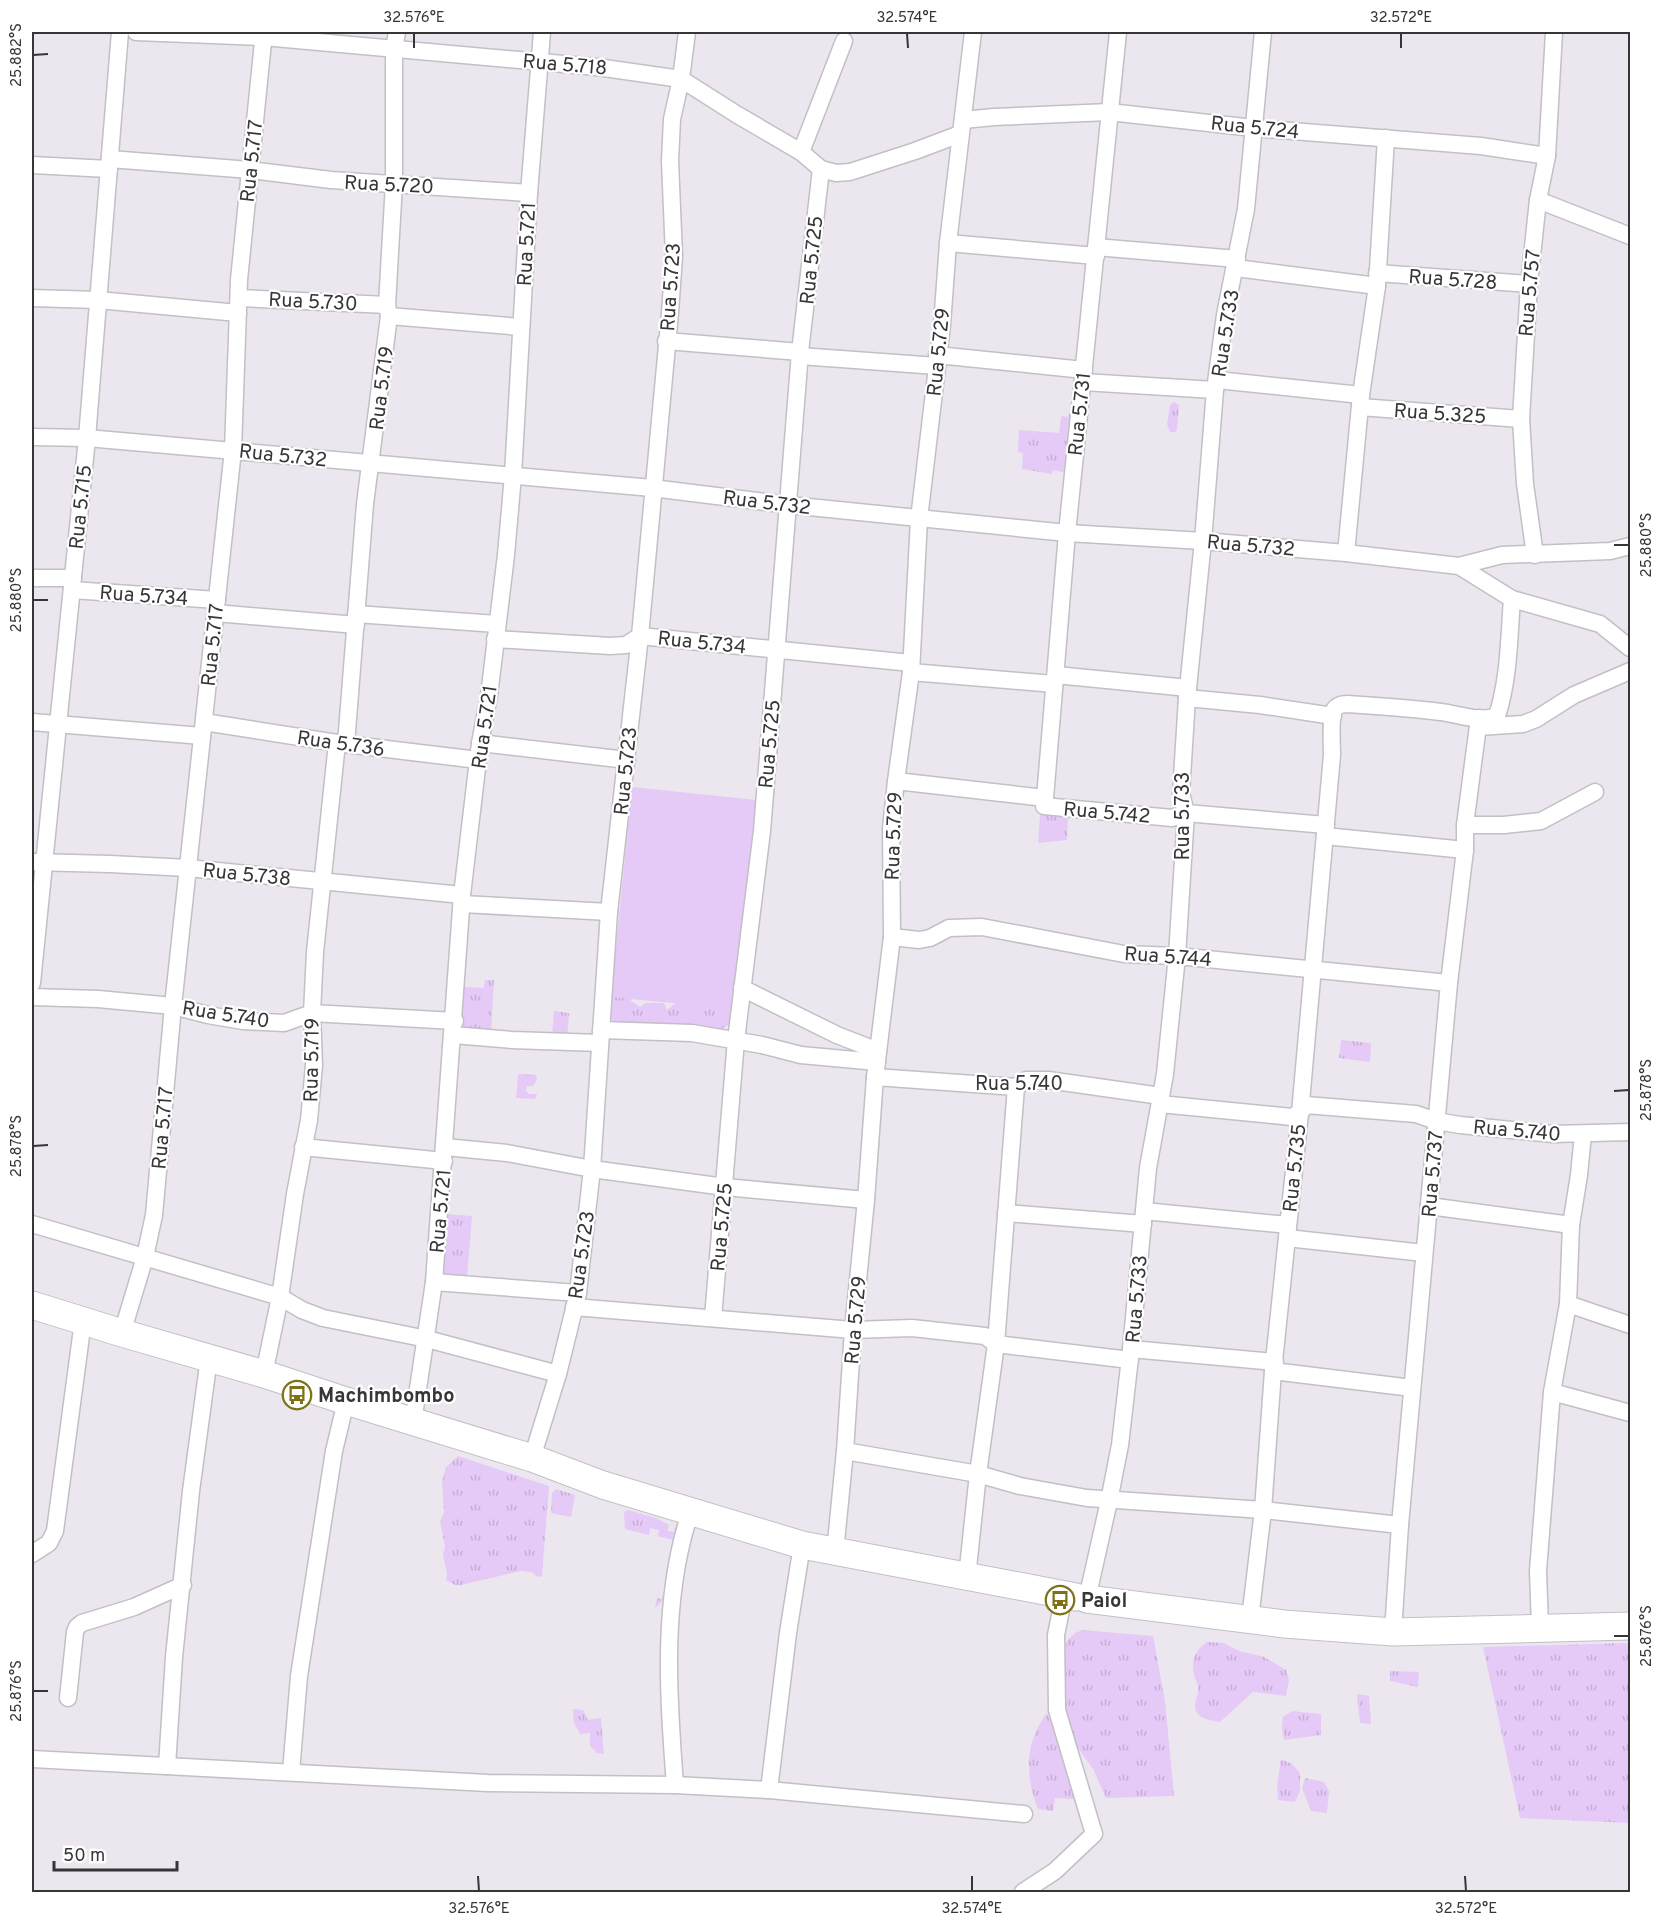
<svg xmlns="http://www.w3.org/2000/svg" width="1662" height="1924" font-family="Overpass,sans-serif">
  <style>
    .grass { fill: url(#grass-tufts) }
    .green { fill: #e5c9f7 }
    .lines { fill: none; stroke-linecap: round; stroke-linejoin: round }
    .minor-casing { stroke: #c3bfc6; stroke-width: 19 }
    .primary-casing { stroke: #c3bfc6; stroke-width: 29 }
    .minor { stroke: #fff; stroke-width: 16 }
    .primary { stroke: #fff; stroke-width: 27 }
    .ticks { fill: none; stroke: #373538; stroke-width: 2 }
    .labels { text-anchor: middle; stroke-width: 4.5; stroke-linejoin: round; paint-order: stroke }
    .street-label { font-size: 20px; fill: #373538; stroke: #fff }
    .poi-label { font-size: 20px; font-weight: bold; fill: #373538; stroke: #fff; text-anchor: start }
    .neatline { fill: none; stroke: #373538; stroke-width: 2 }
    .ticks-label { font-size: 15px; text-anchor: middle; fill: #373538 }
  </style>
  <defs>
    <pattern id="grass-tufts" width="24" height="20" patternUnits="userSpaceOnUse" patternTransform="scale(1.5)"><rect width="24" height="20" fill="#e5c9f7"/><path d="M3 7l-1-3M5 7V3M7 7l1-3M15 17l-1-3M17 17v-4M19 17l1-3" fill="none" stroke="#c5add4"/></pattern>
  </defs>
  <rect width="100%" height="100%" fill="#ece7ef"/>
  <g class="grass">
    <path d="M1174,402L1179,405L1177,430L1175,432H1170L1167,424L1170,405Z"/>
    <path d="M1072,407L1068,473L1053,470L1052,474L1022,469L1023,453L1018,452L1019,430L1059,433L1061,417L1063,416L1068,417Z"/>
    <path d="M1040,814L1068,818L1067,840L1038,843Z"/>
    <path d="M485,980H494L491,1033L459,1029L463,987L484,988Z"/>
    <path d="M610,991L631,998V1001L640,1007L645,1003H664L667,1010L677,1002L733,1005V1020L719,1032L618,1027C606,1016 608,1006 610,991Z"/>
    <path d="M554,1011L569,1013L567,1039L552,1038Z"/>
    <path d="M1341,1040L1371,1043L1370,1062L1339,1058Z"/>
    <path d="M518,1074L536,1075L537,1080L533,1086H527L526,1091L529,1094H537L535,1099L516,1098Z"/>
    <path d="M443,1214L472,1216L467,1278L438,1274Z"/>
    <path d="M458,1456L549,1486L542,1576L538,1577L531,1572L521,1571L461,1585H455L446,1580L447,1573L443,1555L445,1546L440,1522L444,1512L442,1482L446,1467Z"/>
    <path d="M556,1489L575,1495L571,1517L551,1513L552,1493Z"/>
    <path d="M628,1510L656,1518L669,1525L667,1531L674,1532L675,1527L678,1532L666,1597L656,1607H655L657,1598L662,1599L673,1550L671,1549L673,1540L658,1536L659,1530L650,1528L649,1535L625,1529L624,1512Z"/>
    <path d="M1082,1630L1153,1636L1165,1701L1174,1796L1106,1798L1093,1769L1072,1740L1056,1675L1067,1641L1075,1633Z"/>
    <path d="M1207,1642L1224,1643L1239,1651L1264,1657L1286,1670L1289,1680L1286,1696L1253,1692L1220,1722C1213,1721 1202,1719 1198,1714C1192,1707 1197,1699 1198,1692C1199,1686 1197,1683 1195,1678C1190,1662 1194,1651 1207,1642Z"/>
    <path d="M1630,1643V1823L1520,1818L1483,1647Z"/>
    <path d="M1390,1671L1419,1672L1418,1687L1390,1681Z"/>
    <path d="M1357,1694L1369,1696L1371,1724L1360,1723Z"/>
    <path d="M573,1709L583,1710L588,1720L601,1718L604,1754L597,1753L590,1746V1733L580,1734L574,1723Z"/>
    <path d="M1292,1711L1321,1714V1735L1284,1740L1282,1728L1283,1717Z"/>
    <path d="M1047,1713L1060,1743L1086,1778L1093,1800L1055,1798L1053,1811L1038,1809C1025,1776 1024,1743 1047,1713Z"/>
    <path d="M1281,1759L1292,1764L1300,1773V1791L1295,1802L1278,1800L1277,1786Z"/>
    <path d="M1305,1778L1324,1782L1329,1791L1327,1813L1311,1811L1302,1788Z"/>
  </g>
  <path class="green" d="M632,787L756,800L734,1009L611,997Z"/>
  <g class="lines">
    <g class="minor-casing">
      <g id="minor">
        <path d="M136,32L263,37L597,67L681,79L736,114L801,152L821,169L836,173L850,172L915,151L960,134"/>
        <path d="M963,120L994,117L1109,112L1254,128L1481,146L1547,156"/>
        <path d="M801,152L844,41"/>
        <path d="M110,159L250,170L331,180L529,193"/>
        <path d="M32,165L109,169"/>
        <path d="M1538,200L1630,236"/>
        <path d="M948,243L1096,256"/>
        <path d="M1096,247L1237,259"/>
        <path d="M1236,268L1377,286"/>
        <path d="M1377,273L1529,284"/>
        <path d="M32,298L98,300L238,313"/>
        <path d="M239,298L387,305"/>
        <path d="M389,316L521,327"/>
        <path d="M666,341L800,352"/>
        <path d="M937,355L1084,370"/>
        <path d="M800,356L937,366"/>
        <path d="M1217,380L1361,395"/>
        <path d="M1083,382L1215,390"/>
        <path d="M1360,407L1521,419"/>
        <path d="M32,437L87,438L652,488L789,505L1067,533L1203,541L1346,553L1459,566L1512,599L1600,624L1630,648"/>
        <path d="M1346,553L1361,395L1377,286L1386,138"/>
        <path d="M1535,555L1525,484L1521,419L1529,284L1538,200L1547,156L1554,32"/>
        <path d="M1459,566L1502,555L1610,551L1630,546"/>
        <path d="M32,578H73"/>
        <path d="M72,590L217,600"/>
        <path d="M216,613L356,625"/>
        <path d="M356,614L497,624"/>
        <path d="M495,639L610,646L626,645L640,636L911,663"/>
        <path d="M911,672L1054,684"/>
        <path d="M1056,675L1188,688"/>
        <path d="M1187,698L1260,705L1333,716"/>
        <path d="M32,722L202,736"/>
        <path d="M204,722L337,743L478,760"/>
        <path d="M1479,727L1523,724L1536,719L1574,695L1630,671"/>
        <path d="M480,743L627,760"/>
        <path d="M346,744L365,504L389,316L387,305L394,183V49L397,32"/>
        <path d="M896,781L1045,798L1044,806L1172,818L1186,813L1326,825"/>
        <path d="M1045,798L1067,533L1118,32"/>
        <path d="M1465,825H1504L1541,821L1595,792"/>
        <path d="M1325,836L1465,850"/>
        <path d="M32,862L110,864L188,868L462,895"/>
        <path d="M462,904L609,912"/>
        <path d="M892,937L919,940L930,938L949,928L982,927L1124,954L1177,956L1449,983"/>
        <path d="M32,983L87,438L120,32"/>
        <path d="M742,988L837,1035L878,1051"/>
        <path d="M32,997L98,999L173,1006L208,1015L243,1021L284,1023L312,1013L455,1021"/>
        <path d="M601,1030L692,1033L762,1045L801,1055L877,1062"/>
        <path d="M453,1035L512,1040L600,1043"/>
        <path d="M875,1077L1016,1087L1026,1080H1048L1161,1096"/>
        <path d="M1160,1104L1292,1117L1300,1113L1306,1105L1416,1114L1436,1121L1460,1125L1553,1134L1630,1132"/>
        <path d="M303,1147L444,1161"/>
        <path d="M445,1147L507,1153L592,1169L725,1187L866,1200"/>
        <path d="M1429,1206L1571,1225"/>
        <path d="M1144,1211L1288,1225"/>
        <path d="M1006,1213L1143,1224"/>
        <path d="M32,1224L280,1297L302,1310L323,1318L427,1339L558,1374"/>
        <path d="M1287,1238L1424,1253"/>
        <path d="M434,1282L578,1293"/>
        <path d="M1568,1304L1630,1325"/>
        <path d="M574,1307L853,1330L912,1328L985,1336L996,1344L1130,1360"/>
        <path d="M713,1318L736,1040L762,831L800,352L821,169"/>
        <path d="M122,1333L145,1257L154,1215L173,1006L233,450L239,280L264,32"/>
        <path d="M1131,1349L1275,1362"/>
        <path d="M1273,1371L1412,1388"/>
        <path d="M264,1374L280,1297L295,1194L309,1120L314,1065L312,1013L315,952L337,743"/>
        <path d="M1552,1392L1630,1413"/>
        <path d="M413,1422L434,1282L462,895L480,743L489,696L506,555L513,475L529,193L542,32"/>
        <path d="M845,1451L978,1474L1020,1486L1087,1498L1263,1510L1400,1525"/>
        <path d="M532,1458L558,1374L578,1293L592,1169L609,912L640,636L670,313L674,256L670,161L672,119L681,79L687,32"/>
        <path d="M835,1552L845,1451L853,1330L866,1200L875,1077L892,937L891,828L896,781L911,672L919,519L942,325L948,243L973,32"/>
        <path d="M32,1554L49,1543L55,1531L83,1321"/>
        <path d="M967,1577L978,1474L996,1344L1016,1087"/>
        <path d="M1087,1599L1109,1501L1120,1445L1131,1349L1148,1168L1165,1074L1177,956L1186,813L1181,793L1187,698L1203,541L1215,390L1225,315L1246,209L1263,32"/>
        <path d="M1250,1619L1263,1510L1273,1371L1300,1113L1332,755C1332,745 1330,718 1334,710C1337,705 1342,704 1347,704C1379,706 1410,708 1441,712C1458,714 1480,723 1497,716C1509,679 1509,638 1512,599"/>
        <path d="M1540,1628L1538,1571L1552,1392L1568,1304L1571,1225L1579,1175L1583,1134"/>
        <path d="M1393,1632L1400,1525L1449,983L1465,850V825L1479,718"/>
        <path d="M68,1698L75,1632L77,1627L82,1623L134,1607L183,1585"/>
        <path d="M32,1759L488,1783L675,1785L769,1790L1024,1814"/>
        <path d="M167,1766L174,1657L191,1491L209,1358"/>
        <path d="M291,1772L299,1676L334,1451L346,1401"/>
        <path d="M675,1785C668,1694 661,1598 691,1510"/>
        <path d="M769,1790L788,1633L802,1545"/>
        <path d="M1023,1892L1055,1871L1094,1834L1057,1710L1056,1635L1064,1595"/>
      </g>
    </g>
    <g class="primary-casing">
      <g id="primary">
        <path d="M32,1305L122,1333L264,1374L346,1401L532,1458L603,1485L802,1545L1076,1597"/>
        <path d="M1087,1599L1284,1624L1393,1632L1630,1626"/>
      </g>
    </g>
    <use href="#minor" class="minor"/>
    <use href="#primary" class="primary"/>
  </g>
  <path class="ticks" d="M414,33V48M907,33L908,48M1401,33V48M33,55L48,54M1614,545H1629M33,600H48M1614,1091L1629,1090M33,1146L48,1145M1614,1636H1629M33,1691H48M478,1876L479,1891M972,1876V1891M1465,1876L1466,1891"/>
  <defs>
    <g id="bus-ring" transform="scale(1.5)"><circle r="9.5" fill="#fff" stroke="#7d7214" stroke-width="1.5"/><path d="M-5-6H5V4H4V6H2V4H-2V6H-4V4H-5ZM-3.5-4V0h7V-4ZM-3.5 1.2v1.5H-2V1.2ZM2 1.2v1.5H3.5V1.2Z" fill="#7d7214"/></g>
  </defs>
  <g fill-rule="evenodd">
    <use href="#bus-ring" x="297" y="1395"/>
    <use href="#bus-ring" x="1060" y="1600"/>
  </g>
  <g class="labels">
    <g class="street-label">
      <text transform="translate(565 64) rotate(5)" y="7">Rua 5.718</text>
      <text transform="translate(1255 127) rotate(6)" y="7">Rua 5.724</text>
      <text transform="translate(251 161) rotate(-84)" y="7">Rua 5.717</text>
      <text transform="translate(389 184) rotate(3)" y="7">Rua 5.720</text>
      <text transform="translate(526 244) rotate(-87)" y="7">Rua 5.721</text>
      <text transform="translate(811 260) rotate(-84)" y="7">Rua 5.725</text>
      <text transform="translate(1453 279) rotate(4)" y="7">Rua 5.728</text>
      <text transform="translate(670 287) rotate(-86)" y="7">Rua 5.723</text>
      <text transform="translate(1529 293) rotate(-85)" y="7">Rua 5.757</text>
      <text transform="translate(313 301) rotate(3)" y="7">Rua 5.730</text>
      <text transform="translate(1225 333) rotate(-81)" y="7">Rua 5.733</text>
      <text transform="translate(938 352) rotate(-84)" y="7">Rua 5.729</text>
      <text transform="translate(381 388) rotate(-83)" y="7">Rua 5.719</text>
      <text transform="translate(1440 413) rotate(4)" y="7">Rua 5.325</text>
      <text transform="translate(1079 414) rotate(-84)" y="7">Rua 5.731</text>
      <text transform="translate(283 455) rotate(6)" y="7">Rua 5.732</text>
      <text transform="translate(767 502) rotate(7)" y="7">Rua 5.732</text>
      <text transform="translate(80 507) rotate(-84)" y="7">Rua 5.715</text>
      <text transform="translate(1251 545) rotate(5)" y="7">Rua 5.732</text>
      <text transform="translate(144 595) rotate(4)" y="7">Rua 5.734</text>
      <text transform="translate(702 642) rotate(6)" y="7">Rua 5.734</text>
      <text transform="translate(212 645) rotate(-84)" y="7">Rua 5.717</text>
      <text transform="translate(484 727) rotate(-82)" y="7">Rua 5.721</text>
      <text transform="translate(341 743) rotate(8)" y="7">Rua 5.736</text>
      <text transform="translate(769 744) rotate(-85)" y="7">Rua 5.725</text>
      <text transform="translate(625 771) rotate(-84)" y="7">Rua 5.723</text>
      <text transform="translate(1107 812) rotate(5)" y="7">Rua 5.742</text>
      <text transform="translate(1182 816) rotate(-90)" y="7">Rua 5.733</text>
      <text transform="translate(893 836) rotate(-88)" y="7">Rua 5.729</text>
      <text transform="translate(247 874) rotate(6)" y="7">Rua 5.738</text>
      <text transform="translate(1168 956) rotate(4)" y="7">Rua 5.744</text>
      <text transform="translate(226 1014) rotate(9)" y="7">Rua 5.740</text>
      <text transform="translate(311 1060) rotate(-89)" y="7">Rua 5.719</text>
      <text x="1019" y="1090">Rua 5.740</text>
      <text transform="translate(162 1128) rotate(-85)" y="7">Rua 5.717</text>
      <text transform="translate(1517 1130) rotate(5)" y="7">Rua 5.740</text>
      <text transform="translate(1294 1168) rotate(-84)" y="7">Rua 5.735</text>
      <text transform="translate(1432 1174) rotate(-85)" y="7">Rua 5.737</text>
      <text transform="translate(440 1211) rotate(-85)" y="7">Rua 5.721</text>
      <text transform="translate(721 1227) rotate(-85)" y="7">Rua 5.725</text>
      <text transform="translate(581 1255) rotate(-82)" y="7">Rua 5.723</text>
      <text transform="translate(1136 1299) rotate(-85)" y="7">Rua 5.733</text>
      <text transform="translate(855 1320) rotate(-85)" y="7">Rua 5.729</text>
    </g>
    <g class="poi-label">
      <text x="318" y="1402">Machimbombo</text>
      <text x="1081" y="1607">Paiol</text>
    </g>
  </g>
  <rect width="1662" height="1924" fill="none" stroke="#ffffff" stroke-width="66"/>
  <path d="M54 1861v9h123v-9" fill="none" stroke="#373538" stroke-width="3"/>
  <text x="63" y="1861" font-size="18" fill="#373538" stroke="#ffffff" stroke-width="4.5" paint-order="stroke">50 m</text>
  <rect x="33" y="33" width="1596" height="1858" class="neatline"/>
  <g class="ticks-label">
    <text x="414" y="22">32.576°E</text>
    <text x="907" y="22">32.574°E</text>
    <text x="1401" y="22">32.572°E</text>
    <text transform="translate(16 55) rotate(-90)" y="5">25.882°S</text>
    <text transform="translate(1646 545) rotate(-90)" y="5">25.880°S</text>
    <text transform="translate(16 600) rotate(-90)" y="5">25.880°S</text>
    <text transform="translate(1646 1090) rotate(-90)" y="5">25.878°S</text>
    <text transform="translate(16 1146) rotate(-90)" y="5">25.878°S</text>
    <text transform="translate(1646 1636) rotate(-90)" y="5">25.876°S</text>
    <text transform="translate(16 1691) rotate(-90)" y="5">25.876°S</text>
    <text x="479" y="1913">32.576°E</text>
    <text x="972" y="1913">32.574°E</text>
    <text x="1466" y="1913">32.572°E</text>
  </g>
</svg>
